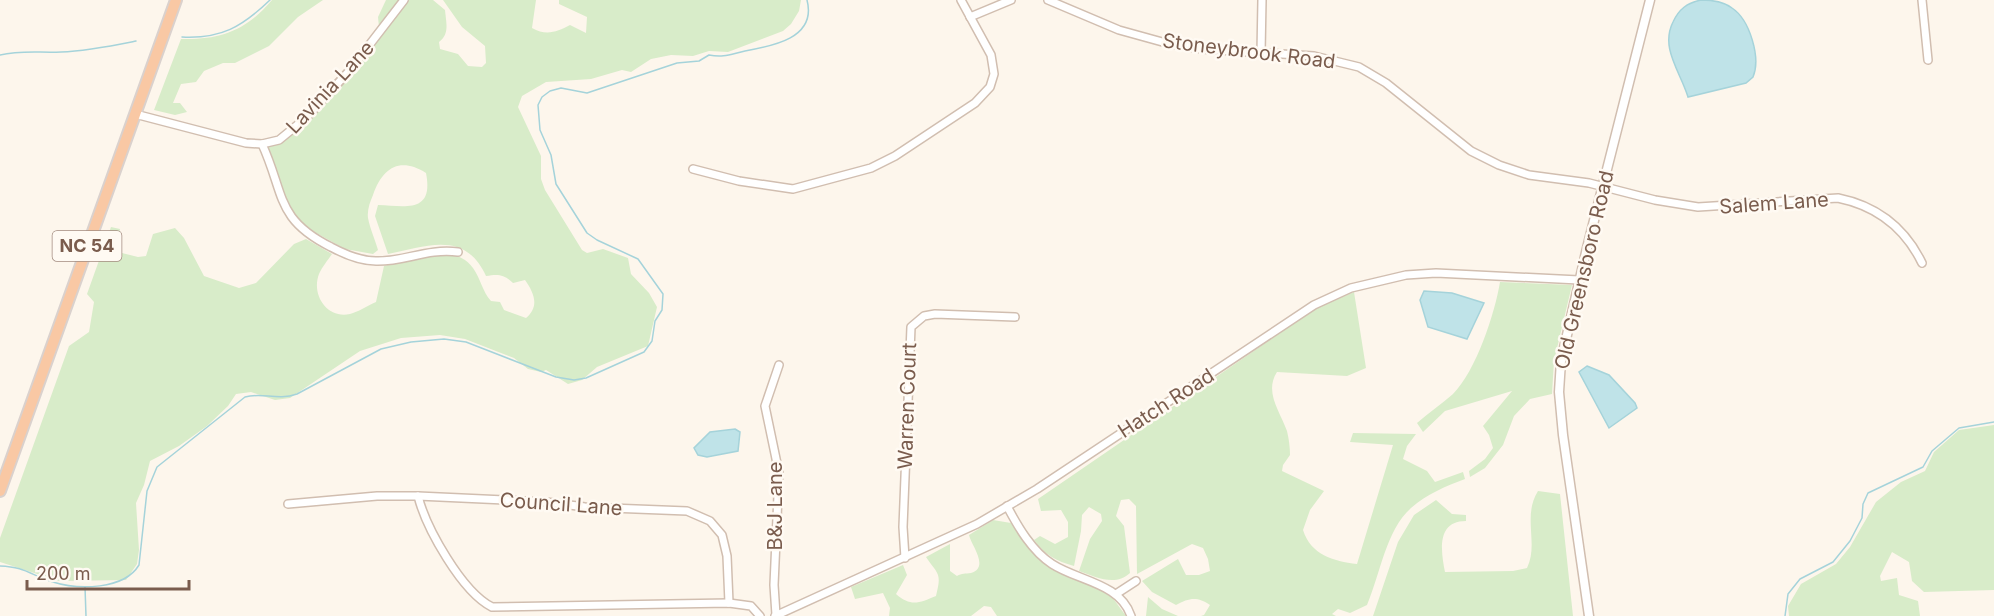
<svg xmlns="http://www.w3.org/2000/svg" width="1994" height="616" font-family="Inter,sans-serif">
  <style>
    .green { fill: #d8ecc9 }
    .water { fill: #bfe3e8; stroke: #a5d3da; stroke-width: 1.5 }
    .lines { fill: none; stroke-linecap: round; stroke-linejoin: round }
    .stream { stroke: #a5d3da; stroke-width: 1.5 }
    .minor-casing { stroke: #d1beb0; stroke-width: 10 }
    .tertiary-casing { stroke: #d1beb0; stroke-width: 11 }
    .trunk-casing { stroke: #dad1cd; stroke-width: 14 }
    .minor { stroke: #fff; stroke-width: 7 }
    .tertiary { stroke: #fff; stroke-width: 8 }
    .trunk { stroke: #f9c8a4; stroke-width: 10 }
    .labels { text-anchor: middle; stroke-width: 5; stroke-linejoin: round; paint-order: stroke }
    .shield { fill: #fffaf3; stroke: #a28b7f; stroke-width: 1.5 }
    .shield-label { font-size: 18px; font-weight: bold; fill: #7a5c4d }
    .street-label { font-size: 20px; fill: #7a5c4d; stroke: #fffaf3 }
  </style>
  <rect width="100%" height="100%" fill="#fdf6ec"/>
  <g class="green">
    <path d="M272,0H323L298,17L269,46L235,63H223L204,71L196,82L181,84L173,103H180L187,112L175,115L154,110L181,39C220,40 246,31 272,0Z"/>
    <path d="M386,0H400L379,27L378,17Z"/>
    <path d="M409,0H433L445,10C446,22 450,34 439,42L440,49L458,54L468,66L482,67L486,63L485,46L462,27L443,0H536L532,28C546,36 557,32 570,25L586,33L587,17L559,4V0H801L799,11L791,24L783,31L728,52L709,51L693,56L671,55L651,59L631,72L622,70L591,79L546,82L522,96L518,107L541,156V179L545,190L582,250L587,253L603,249L628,258L631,274L649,293L657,307L648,346L597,367L582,380L568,384L546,370L541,372L528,369L514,358L465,339L440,335L401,338L360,351L290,398L275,400L251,392L236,394L228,406L207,426L179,446L150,461L144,485L136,503L139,550L137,564L126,580L59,581L0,562V538L69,346L89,332L94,302L87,294L111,227L120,229L117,244L118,252L138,257L146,256L153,234L175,228L184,238L204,276L239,288L256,283L294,244L306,239L332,254C328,260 322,267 319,274C311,295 327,319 350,314C358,312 367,306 376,302L384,266C410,259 454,241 473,268C481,279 482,291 491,301L500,302L504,310L526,318C540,306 534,293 525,280L513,283C504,274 498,274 486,276C465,230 427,246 388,254L375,216L378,205C405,206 434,214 426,173C400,157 383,167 373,195C370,202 367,210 368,218C370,229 375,239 378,250L373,254L345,249L300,224L291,212L266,146L281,143L309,120Z"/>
    <path d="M1500,282L1572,285L1554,361L1552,394L1530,399L1514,416L1503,445L1485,468L1470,477L1469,471L1485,459L1493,448L1489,435L1483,426L1512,391L1445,411L1423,432L1417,423C1428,413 1442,404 1453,394C1476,371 1495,313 1500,282Z"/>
    <path d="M1354,292L1366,368L1347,376L1277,372C1264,392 1280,411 1287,431C1289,439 1290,448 1290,455L1283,465L1282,471L1324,491L1310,510L1303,530C1311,555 1333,561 1357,564L1393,445L1350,442L1353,433L1416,434L1407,446L1403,459L1427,471L1435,482L1463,472L1465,479C1446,486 1427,494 1411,508C1386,530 1380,575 1367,605L1350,613L1338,609L1332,614L1336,616H1201L1204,615L1210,605C1197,596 1189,598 1176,605L1152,592L1142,581L1178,559L1186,575H1199L1210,571L1208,559L1203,548L1192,544L1137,574L1136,506L1129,499L1121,500L1116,516L1124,526L1130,573C1115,587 1096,577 1079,571L1090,539L1102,521L1101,514L1089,507L1082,515L1081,531L1074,566C1056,561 1045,555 1034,540L1040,536L1055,544L1068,537V522L1061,510L1041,511L1038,499L1315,309Z"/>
    <path d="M1994,425V590L1924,592L1912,581L1909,562L1892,552L1880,576L1881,581L1897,578L1899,595L1918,601L1920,616H1789L1788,606L1801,584L1836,564L1850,547L1876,502L1901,482L1925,471L1934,452L1959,430Z"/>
    <path d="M1538,491L1560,494L1573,616H1373L1398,542L1414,515L1436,500L1452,514L1466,515V521C1436,521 1441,552 1445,572L1513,571L1527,568C1539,544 1522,516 1538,491Z"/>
    <path d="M993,520L1011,523L1035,553L1103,591L1112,597L1126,616H997L991,607L984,606L971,616H889L890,608L883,593L855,599L851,587L903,565L907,575L896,594C911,607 919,603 936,596C942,572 938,575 926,557L950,544V571L957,576C962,573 965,574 971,573C990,567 971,545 969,535Z"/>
    <path d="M1148,597L1162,609L1178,616H1146Z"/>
  </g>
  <g class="water">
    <path d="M1701,0C1712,0 1723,1 1732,8C1750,20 1761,58 1753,77L1746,83L1688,97C1680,71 1660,48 1673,22C1679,9 1687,3 1701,0Z"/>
    <path d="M1424,291L1452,293L1484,303L1467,339L1428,327L1420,300Z"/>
    <path d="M1587,366L1609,375L1635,403L1637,408L1609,428L1579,372Z"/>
    <path d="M735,429L740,432L738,451L707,457L698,455L694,448L710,432Z"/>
  </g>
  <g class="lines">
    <g class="stream">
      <path d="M182,37C221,39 242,27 270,0"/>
      <path d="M0,55C21,50 40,53 61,52C87,51 111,46 136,41"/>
      <path d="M0,566C26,567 30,575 53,582C78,590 124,590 139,565L147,491L157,467L245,397C263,392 277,401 297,394L381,349L411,342L444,339L466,342L556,377L574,380L586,378L644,352L652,341L655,321L662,310L663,294L638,259L597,240L587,233L556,184L551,155L540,130L538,105L542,97L550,91L561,88L587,93L677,63L699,61L709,55C724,58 731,54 745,51C773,46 817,38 807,0"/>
      <path d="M85,587L86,616"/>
      <path d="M1785,616L1788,594L1800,579L1833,562L1850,541L1862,518L1863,504L1868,493L1923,467L1932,451L1959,428L1994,422"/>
    </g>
    <g class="minor-casing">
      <g id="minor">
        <path d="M1048,0L1119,30L1166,43L1202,49L1314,56L1359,67L1386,83L1471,151L1499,165L1529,175L1589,183L1655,200L1698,207L1838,198C1877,206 1905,228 1922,263"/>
        <path d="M1922,0L1928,60"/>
        <path d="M970,17L1011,0"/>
        <path d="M1261,53L1262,0"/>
        <path d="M135,114L246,143L262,144L279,140L307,117L350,70L404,0"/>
        <path d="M262,144C285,194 275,219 331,247C344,254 361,261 376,261C404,262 427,248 458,252"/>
        <path d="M693,169L739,181L793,189L871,168L895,156L975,103L990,87L994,74L991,55L961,0"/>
        <path d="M418,496C426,528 462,592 492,607L729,603L751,606L760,616"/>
        <path d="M288,504L377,496H418L546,502L585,507L687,511L710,521L722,535L727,556L729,603"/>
        <path d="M1007,506C1018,527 1032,551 1052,564C1078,581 1120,583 1131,616"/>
        <path d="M905,558L903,527L911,327L924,316L935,314L1015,317"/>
        <path d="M1116,594L1136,581"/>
        <path d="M776,615L774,585L779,473L765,406L779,365"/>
        <path d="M775,616L977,524L1037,489L1314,305L1351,288L1406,275L1436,273L1579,280"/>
      </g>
    </g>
    <g class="tertiary-casing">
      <path id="tertiary" d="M1589,616L1563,435L1559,392L1561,361L1587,248L1650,0"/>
    </g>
    <g class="trunk-casing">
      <path id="trunk" d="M0,491L176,0"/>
    </g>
    <use href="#minor" class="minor"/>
    <use href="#tertiary" class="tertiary"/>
    <use href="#trunk" class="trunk"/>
  </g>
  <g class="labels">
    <rect class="shield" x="52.5" y="231" width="69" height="30" rx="4.5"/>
    <g class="shield-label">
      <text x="87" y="252">NC 54</text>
    </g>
    <g class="street-label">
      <text transform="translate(1249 51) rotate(7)" y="7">Stoneybrook Road</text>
      <text transform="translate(330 87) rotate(-47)" y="7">Lavinia Lane</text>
      <text transform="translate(1774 203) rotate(-4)" y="7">Salem Lane</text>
      <text transform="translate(1584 270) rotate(-77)" y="7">Old Greensboro Road</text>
      <text transform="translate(1166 403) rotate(-33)" y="7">Hatch Road</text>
      <text transform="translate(907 406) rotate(-88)" y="7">Warren Court</text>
      <text transform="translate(561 504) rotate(4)" y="7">Council Lane</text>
      <text transform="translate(775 506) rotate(-90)" y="7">B&amp;J Lane</text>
    </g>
  </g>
  <path d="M27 580v9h162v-9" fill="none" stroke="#7a5c4d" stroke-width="3"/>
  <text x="36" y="580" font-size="18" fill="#7a5c4d" stroke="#fffaf3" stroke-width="4.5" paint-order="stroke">200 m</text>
</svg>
